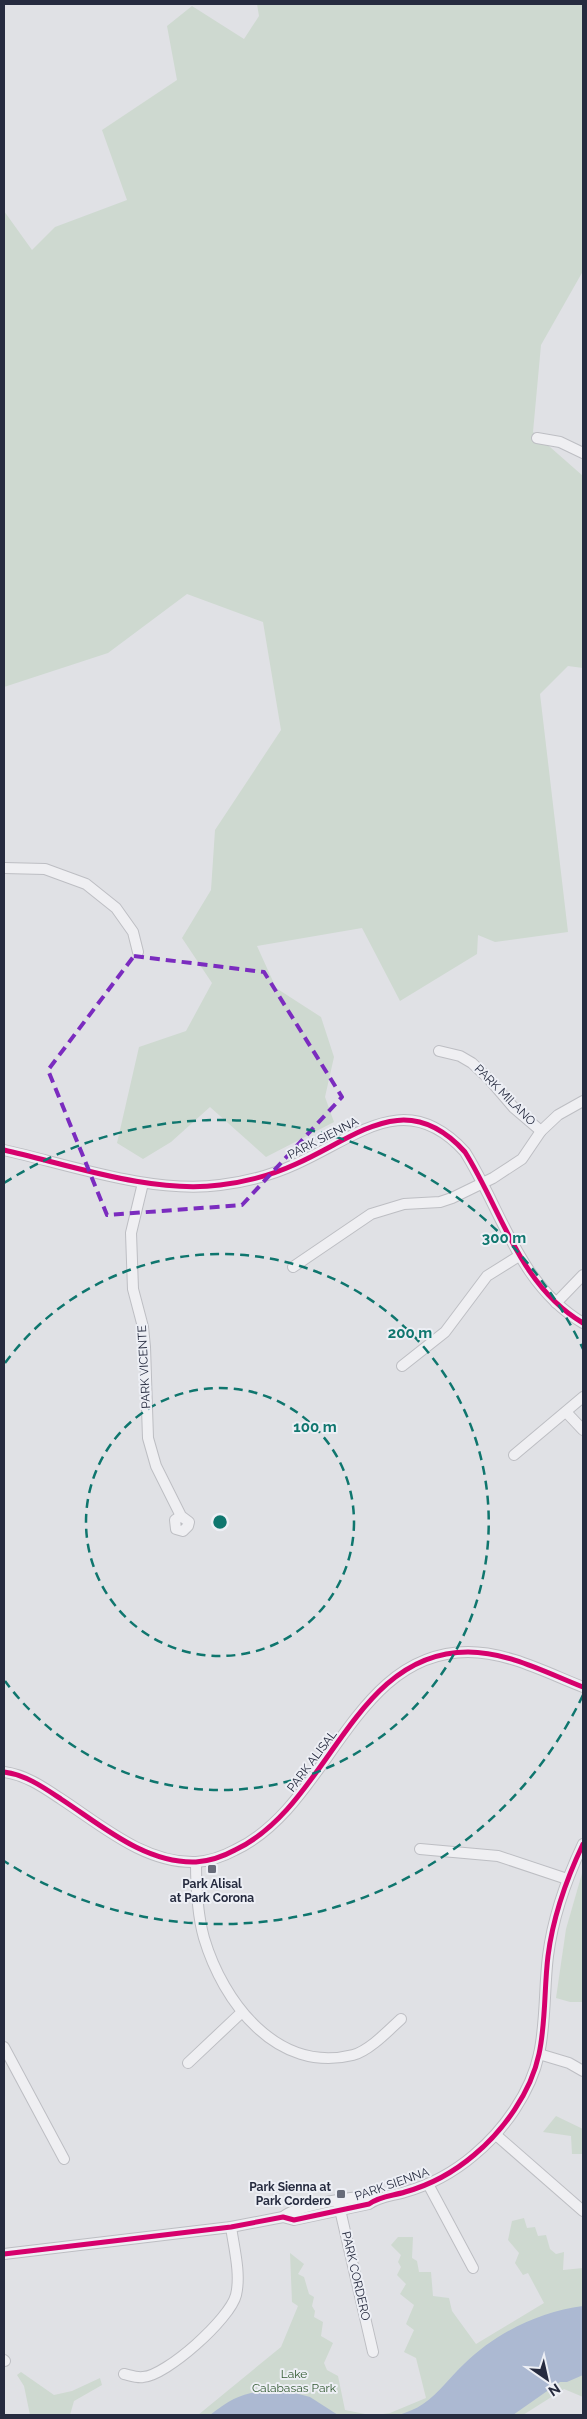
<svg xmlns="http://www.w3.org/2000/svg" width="587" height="2419" font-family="Raleway,sans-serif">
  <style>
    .green { fill: #ced9d0 }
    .water { fill: #acb9d2 }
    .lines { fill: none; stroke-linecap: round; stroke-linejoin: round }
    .minor-casing { stroke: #bdbec3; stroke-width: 12 }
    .minor { stroke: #efeff2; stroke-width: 10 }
    .cycleway-casing { stroke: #edeff5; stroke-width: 8 }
    .cycleway { stroke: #d6006c; stroke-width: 5 }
    .marked { fill: none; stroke: #7b2cbf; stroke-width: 4; stroke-dasharray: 10 6; stroke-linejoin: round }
    .ring { fill: none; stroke: #0f766e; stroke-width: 2.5; stroke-dasharray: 9 6 }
    .poi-dot { fill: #676b79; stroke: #edeff5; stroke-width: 2 }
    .labels { text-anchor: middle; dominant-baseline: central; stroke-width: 4; stroke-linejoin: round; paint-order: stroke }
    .street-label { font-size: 12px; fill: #262b3f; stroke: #edeff5 }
    .poi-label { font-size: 12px; font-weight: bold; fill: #262b3f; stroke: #edeff5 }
    .park-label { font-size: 12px; fill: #345b33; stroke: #edeff5 }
    .centre { fill: #0f766e; stroke: #edeff5; stroke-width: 2.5 }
    .ring-label { font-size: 15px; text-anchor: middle; font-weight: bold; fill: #0f766e; stroke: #edeff5; stroke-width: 4; stroke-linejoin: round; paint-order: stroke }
  </style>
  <rect width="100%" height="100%" fill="#e0e1e5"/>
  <g class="green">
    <path d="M257,4H583V271L541,345L533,432L583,476V668L568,666L540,694L568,932L495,942L478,935L477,954L400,1001L362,928L257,946L276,988L321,1017L334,1057L325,1097L334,1122L266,1157L210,1107L171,1142L143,1159L117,1143L139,1047L186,1031L212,983L182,938L211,890L215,830L281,730L263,622L187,594L108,653L4,687V211L32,250L55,227L127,200L102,130L177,80L167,26L192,6L244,39L259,16Z"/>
    <path d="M583,1870V2002H570L556,1998L566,1929Z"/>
    <path d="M556,2116L583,2129V2154H572L571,2136L543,2132Z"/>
    <path d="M524,2218L527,2228L535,2227L538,2236L546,2235L550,2249L556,2254L564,2252L563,2270L583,2268V2397L564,2389L523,2415H376L390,2413L426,2398L416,2358L404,2352L414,2330L406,2324L414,2305L400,2294L406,2284L397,2275L401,2267L398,2262L401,2255L391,2245L398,2237H413L412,2258L417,2261L419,2272H431L433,2296L449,2298L452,2311L476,2344L544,2303L528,2273L523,2275L515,2263L519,2253L508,2240L512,2221Z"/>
    <path d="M290,2253L304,2264L298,2274L304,2277L309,2294L314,2297L312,2306L315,2311L314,2317L323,2322L321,2336L333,2343L324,2363L327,2370L338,2376L345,2410L370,2415H198L281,2347L298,2306L292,2302Z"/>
    <path d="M21,2372L54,2395L72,2391L100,2378L102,2385L74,2401L70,2415H30L24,2386L17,2375Z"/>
  </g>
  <g class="water">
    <path d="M583,2306V2375L567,2382H560L513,2415H399C407,2412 416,2409 423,2404C439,2393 450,2377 464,2364C497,2332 539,2312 583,2306Z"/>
    <path d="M280,2389L310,2397L338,2415H210C236,2394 248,2392 280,2389Z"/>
  </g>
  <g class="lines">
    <g class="minor-casing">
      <g id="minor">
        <path d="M537,438L560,442L583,453"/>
        <path d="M4,868L45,869L86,884L116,908L133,932L138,952"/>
        <path d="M439,1051L460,1056L472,1063L490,1080L514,1108L541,1131"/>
        <path d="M4,1150C70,1165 152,1194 220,1185C246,1182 272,1175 296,1164C357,1137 406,1087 465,1152C502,1211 519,1285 583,1323"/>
        <path d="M143,1183L131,1233L133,1289L143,1327L145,1347L148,1438L156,1466L181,1516L189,1522L188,1526L183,1531L176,1529L175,1520L181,1516"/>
        <path d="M293,1267L371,1214L404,1204L440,1202L452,1198L493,1178L522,1159L541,1131L558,1115L583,1101"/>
        <path d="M556,1303L583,1275"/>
        <path d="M402,1366L445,1332L487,1276L519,1256"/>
        <path d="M566,1412L583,1430"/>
        <path d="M514,1455L583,1397"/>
        <path d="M4,1772C26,1775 43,1787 61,1799C101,1825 145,1864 196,1862C209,1861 224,1856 235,1850C329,1806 352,1652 468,1652C508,1652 547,1673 583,1687"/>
        <path d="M420,1849L498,1856L567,1879"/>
        <path d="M196,1862C196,1888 197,1913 204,1938C223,2002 277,2074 353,2055C369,2051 389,2030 401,2019"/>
        <path d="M4,2047L64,2159"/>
        <path d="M539,2054L569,2063L583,2071"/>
        <path d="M188,2063L241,2013"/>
        <path d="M496,2135L583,2211"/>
        <path d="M428,2184L473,2268"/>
        <path d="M338,2201L373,2352"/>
        <path d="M283,2217C296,2206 362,2193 378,2198"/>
        <path d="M4,2254L231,2227L283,2217L294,2220L369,2204C380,2196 392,2196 405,2192C430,2185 454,2172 474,2155C504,2130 531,2092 539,2054C546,2022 544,1988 548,1956C553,1916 566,1880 583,1844"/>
        <path d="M4,2360L5,2361"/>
        <path d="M124,2374C129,2375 137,2378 143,2377C166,2376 230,2319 236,2295C241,2274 234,2248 231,2227"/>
      </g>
    </g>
    <use href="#minor" class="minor"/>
    <g class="cycleway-casing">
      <g id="cycleway">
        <path d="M4,1150C70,1165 152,1194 220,1185C246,1182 272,1175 296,1164C357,1137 406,1087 465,1152C502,1211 519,1285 583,1323"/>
        <path d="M4,1772C26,1775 43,1787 61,1799C101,1825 145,1864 196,1862C209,1861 224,1856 235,1850C329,1806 352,1652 468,1652C508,1652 547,1673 583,1687"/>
        <path d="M4,2254L231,2227L283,2217L294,2220L369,2204C380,2196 392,2196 405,2192C430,2185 454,2172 474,2155C504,2130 531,2092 539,2054C546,2022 544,1988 548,1956C553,1916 566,1880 583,1844"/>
      </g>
    </g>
    <use href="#cycleway" class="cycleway"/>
  </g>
  <path class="marked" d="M134,956L264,972L342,1097L242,1205L107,1215L48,1070Z"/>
  <g class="ring">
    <circle cx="220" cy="1522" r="134"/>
    <path d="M5 1363A268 268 0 1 1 5 1681"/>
    <path d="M583 1695A402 402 0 0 1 4 1861M4 1183A402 402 0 0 1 583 1349"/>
  </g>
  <g class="poi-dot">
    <rect x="207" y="1864" width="10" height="10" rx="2.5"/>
    <rect x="336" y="2189" width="10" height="10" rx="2.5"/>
  </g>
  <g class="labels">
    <g class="street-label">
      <text transform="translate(505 1095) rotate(45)">PARK MILANO</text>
      <text transform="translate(323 1138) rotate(-27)">PARK SIENNA</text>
      <text transform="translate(144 1367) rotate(-93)">PARK VICENTE</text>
      <text transform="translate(312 1761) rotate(-53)">PARK ALISAL</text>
      <text transform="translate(392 2184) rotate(-19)">PARK SIENNA</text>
      <text transform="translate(356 2276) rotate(77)">PARK CORDERO</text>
    </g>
    <g class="poi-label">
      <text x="212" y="1884">Park Alisal<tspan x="212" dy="14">at Park Corona</tspan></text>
      <text x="331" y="2187" text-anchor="end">Park Sienna at<tspan x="331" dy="14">Park Cordero</tspan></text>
    </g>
    <g class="park-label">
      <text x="294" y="2374">Lake<tspan x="294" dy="14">Calabasas Park</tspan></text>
    </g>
  </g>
  <circle cx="220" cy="1522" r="8" class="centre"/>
  <g class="ring-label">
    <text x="504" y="1243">300 m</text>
    <text x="410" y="1338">200 m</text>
    <text x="315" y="1432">100 m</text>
  </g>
  <rect width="587" height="2419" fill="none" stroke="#262b3f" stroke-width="10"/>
  <g transform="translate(547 2379) rotate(146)" stroke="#edeff5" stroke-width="4" paint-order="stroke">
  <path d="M0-4L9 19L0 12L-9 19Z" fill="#262b3f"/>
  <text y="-8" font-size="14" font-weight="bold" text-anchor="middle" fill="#262b3f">N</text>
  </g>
</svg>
